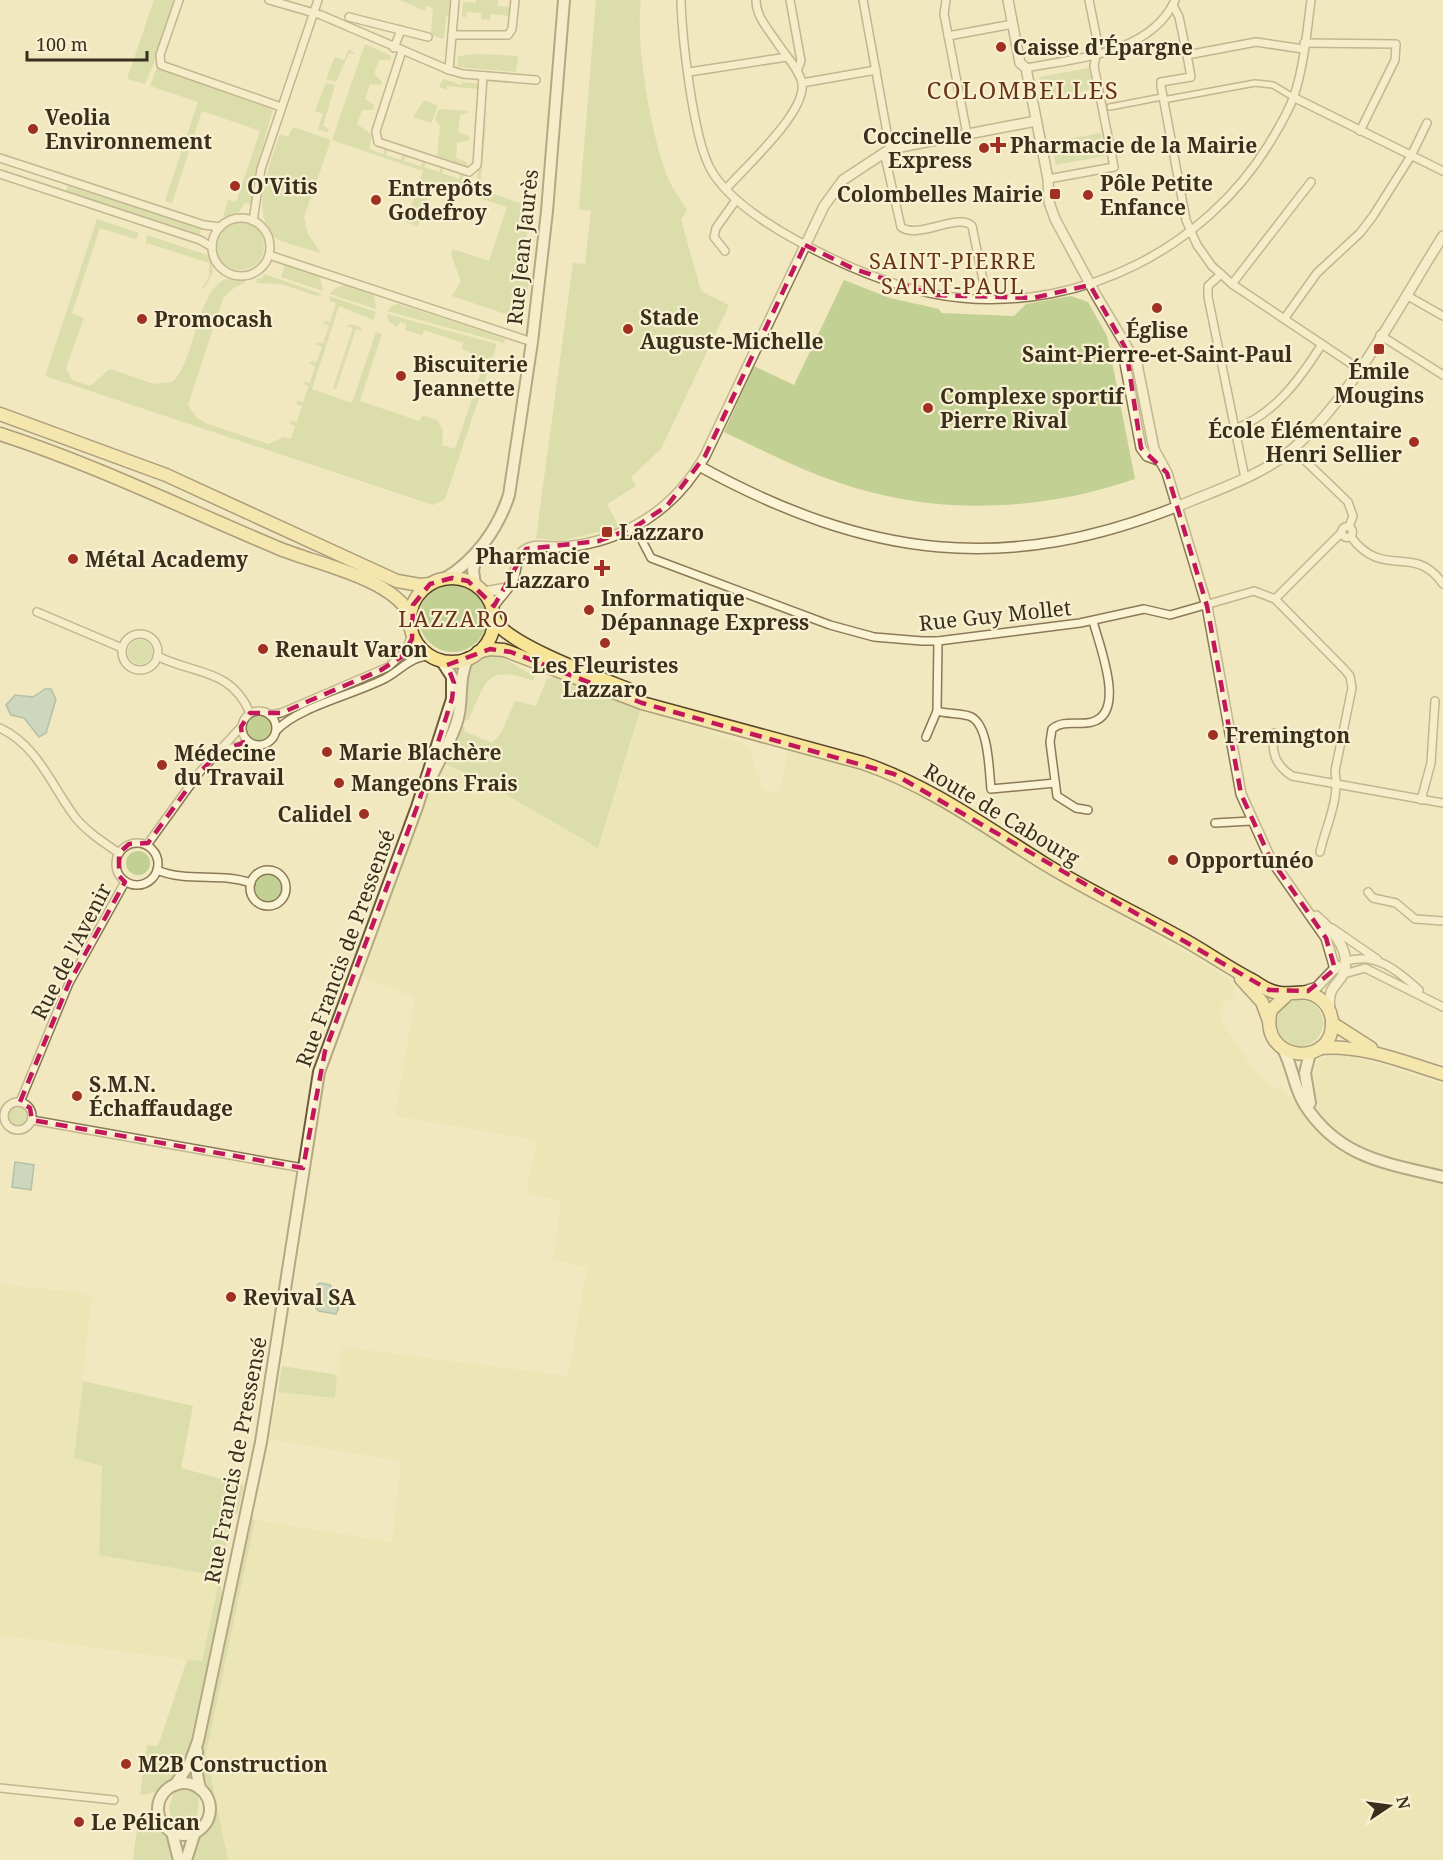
<svg xmlns="http://www.w3.org/2000/svg" width="1443" height="1860" font-family="'Noto Serif',serif">
  <style>
    .farmland { fill: #e7e5ad }
    .green { fill: #c2d093 }
    .water { fill: #a4c3bd; stroke: #6a928d; stroke-width: 1.5 }
    .lines { fill: none; stroke-linecap: round; stroke-linejoin: round }
    .pedestrian-casing { stroke: #8c7957; stroke-width: 8 }
    .minor-casing { stroke: #8c7957; stroke-width: 10 }
    .tertiary-casing { stroke: #8c7957; stroke-width: 12 }
    .secondary-casing { stroke: #6e5a3a; stroke-width: 14 }
    .primary-casing { stroke: #59462b; stroke-width: 15 }
    .pedestrian { stroke: #fbf4d4; stroke-width: 5 }
    .minor { stroke: #fbf4d4; stroke-width: 7 }
    .tertiary { stroke: #fbf4d4; stroke-width: 9 }
    .secondary { stroke: #fbf4d4; stroke-width: 10 }
    .primary { stroke: #f8e495; stroke-width: 12 }
    .marked { fill: none; stroke: #c2185b; stroke-width: 4.5; stroke-dasharray: 12 8; stroke-linejoin: round }
    .poi-dot { fill: #a03022; stroke: #f8f1d1; stroke-width: 2 }
    .labels { text-anchor: middle; dominant-baseline: central; stroke-width: 4.5; stroke-linejoin: round; paint-order: stroke }
    .poi-label { font-size: 21px; font-weight: bold; fill: #3a2e1c; stroke: #f8f1d1; text-anchor: start }
    .street-label { font-size: 21px; fill: #3a2e1c; stroke: #f8f1d1 }
    .neighbourhood-label { font-size: 22px; letter-spacing: 1.5px; fill: #6a3318; stroke: #f8f1d1 }
    .quarter-label { font-size: 24px; letter-spacing: 1.5px; fill: #6a3318; stroke: #f8f1d1 }
  </style>
  <rect width="100%" height="100%" fill="#f1e8c0"/>
  <g class="farmland">
    <path d="M641,707L749,746L762,789L775,793L780,791L788,749L887,778L914,790L970,822L1035,866L1225,976L1235,988L1233,997L1222,1005L1220,1015L1226,1029L1253,1068L1266,1081L1298,1101L1315,1128L1334,1148L1360,1162L1443,1184V1860H228L206,1754L255,1520L392,1542L401,1461L269,1439L278,1392L334,1398L342,1347L568,1376L587,1268L553,1259L561,1200L526,1194L537,1140L395,1116L415,998L356,973L401,852L441,762L478,778L598,847Z"/>
    <path d="M1334,1051L1443,1084V1171L1364,1151L1342,1137L1325,1120L1316,1105L1313,1074L1318,1060Z"/>
    <path d="M0,1284L92,1294L74,1457L102,1466L99,1555L220,1576L202,1662L0,1635Z"/>
  </g>
  <g class="green">
    <path d="M154,0H174L159,45L161,47L145,84L127,79Z"/>
    <path d="M400,0H451L450,16L446,15L444,39L431,35L433,8L426,6L425,11Z"/>
    <path d="M476,0H498V6L511,7L510,16L490,14V20L481,19V13L467,12L466,17H462L463,2L476,3Z"/>
    <path d="M596,0H641C635,44 651,136 668,178C672,189 681,199 687,210L681,220L701,291L729,305L661,449L631,477L636,486L607,504L619,527L561,541L536,538L573,263L585,264L591,211L579,209Z"/>
    <path d="M365,44L391,56L390,60H379L374,74L382,82L381,85L370,84L365,99L374,105L373,110H362L357,124L372,135L369,149L383,154L385,148L388,149L386,155L401,160L403,154L406,155L404,161L421,166L423,161L426,162L424,167L439,172L441,167L444,168L442,173L459,179L461,173L464,174L462,180L476,185L487,112L480,189L531,207L522,267L530,277L523,320L452,296L461,282L451,254L453,249L489,261L507,207L433,183L418,226L406,222L423,171L332,140Z"/>
    <path d="M349,49L355,54L349,53L336,82L326,79L335,57L344,60Z"/>
    <path d="M478,54L518,56L516,72L457,67L458,56Z"/>
    <path d="M160,68L273,110L256,169L252,200L251,204L245,203L239,212L223,217L228,200L236,202L260,131L202,111L172,203L165,201L198,102L150,86L156,70Z"/>
    <path d="M1089,68L1093,89L1043,98L1039,77Z"/>
    <path d="M443,79L462,85L463,82L480,84L479,93L477,89L447,86V90L439,87Z"/>
    <path d="M326,83L335,85L323,126L329,129L327,133L318,129L323,114L315,111Z"/>
    <path d="M424,100L438,106L431,123L413,117Z"/>
    <path d="M439,109L470,111L460,116L458,132L469,136V140L457,143L456,158L467,162V166L437,156L440,126L435,119Z"/>
    <path d="M293,127L331,140L304,217L308,234L321,253C312,250 278,242 273,236C250,207 270,165 280,134L288,137Z"/>
    <path d="M1101,133L1105,156L1056,165L1051,142Z"/>
    <path d="M68,184L202,229L199,236L66,192Z"/>
    <path d="M97,219L139,233L133,245L135,239L100,228L72,313L84,318L66,368L72,380L90,386L110,369L154,384L172,382C195,365 196,290 226,279C232,277 239,279 245,278V283L234,288L223,298L188,405L197,418L205,423L268,444L284,437L291,439L295,426L290,424L291,421L297,422L302,406L296,404L297,401L303,402L309,386L303,384L304,381L310,383L315,366L310,364L311,361L316,363L322,347L316,344L317,342L323,343L329,326L323,323L324,321L330,322L336,303L330,301L329,296L376,312L373,320L339,306L312,389L352,403L376,332L382,334L360,401L419,421L423,415L437,420L443,430L442,445L455,449L474,393L469,391L470,387L475,389L482,369L476,367C478,356 471,352 462,349L463,343L424,330L422,335L405,330L407,324L400,322L397,327L389,322L387,314L497,344L445,499L433,505L45,376Z"/>
    <circle cx="240" cy="246" r="24"/>
    <path d="M147,235L210,256L213,272L204,289L202,288L209,277V263L147,243L145,248Z"/>
    <path d="M285,265L320,277L323,291L281,277Z"/>
    <path d="M264,274L322,294L317,296L281,284L257,283L256,279L262,278Z"/>
    <path d="M844,280L890,298L939,309L941,313L1014,316L1026,304L1071,296L1088,302L1107,336L1135,479C1039,512 936,516 840,483C800,470 762,450 724,432L754,366L794,385Z"/>
    <path d="M345,285L374,295L376,309L330,294L334,289Z"/>
    <path d="M399,304L505,339L504,343L387,311L393,305Z"/>
    <path d="M350,324L360,327L362,331L356,329L336,389L333,388L353,328L347,326Z"/>
    <circle cx="453" cy="618" r="34"/>
    <circle cx="140" cy="652" r="12"/>
    <path d="M487,654C505,655 519,669 535,676L533,681C485,663 486,682 468,721L465,719L468,684L465,680L469,665Z"/>
    <path d="M555,677L641,707L598,848L478,778L445,764L462,727H465L464,731L492,743L501,733L515,701L536,706L547,678Z"/>
    <circle cx="259" cy="728" r="14"/>
    <circle cx="138" cy="863" r="12"/>
    <circle cx="268" cy="888" r="14"/>
    <circle cx="1300" cy="1023" r="23"/>
    <circle cx="18" cy="1116" r="12"/>
    <path d="M282,1366L337,1375L335,1398L278,1392Z"/>
    <path d="M83,1381L193,1406L181,1468L244,1485L238,1512L232,1518L220,1576L222,1596L187,1756C181,1775 162,1795 140,1795L147,1745L158,1746L187,1660L202,1661L220,1576L99,1555L102,1466L74,1458Z"/>
    <path d="M252,1519L255,1520L206,1754L228,1860H189L197,1836L210,1823L214,1811L213,1800L199,1769L203,1734Z"/>
    <path d="M183,1788L197,1793L199,1803L195,1826L182,1830L173,1826L169,1807L175,1790Z"/>
    <path d="M147,1814L168,1836L174,1860H133L139,1816Z"/>
  </g>
  <g class="water">
    <path d="M45,689H51L56,699L46,733L39,737L24,718L11,715L6,705L15,695L33,697Z"/>
    <path d="M15,1162L34,1165L31,1190L12,1187Z"/>
    <path d="M320,1283L330,1285L340,1305L336,1314L319,1311L316,1308L317,1285Z"/>
  </g>
  <g class="lines">
    <g class="pedestrian-casing">
      <g id="pedestrian">
        <path d="M1163,100L1255,83L1273,85L1293,97"/>
        <path d="M1110,107L1162,97"/>
      </g>
    </g>
    <g class="minor-casing">
      <g id="minor">
        <path d="M179,0L160,55L161,65L281,107"/>
        <path d="M269,0L321,15L449,70L463,74L536,80"/>
        <path d="M681,0C682,38 693,136 710,168C730,206 793,240 831,258C871,277 916,294 961,298C1083,310 1205,248 1269,144C1278,129 1288,113 1294,96C1304,66 1307,31 1311,0"/>
        <path d="M790,0L801,61L797,71"/>
        <path d="M863,0L890,149"/>
        <path d="M946,0L944,14L967,134"/>
        <path d="M1173,5L1179,17L1187,55L1256,42L1303,49"/>
        <path d="M349,17L428,37"/>
        <path d="M452,35H508L512,29L515,0"/>
        <path d="M948,36L1013,24"/>
        <path d="M1304,43L1396,44L1395,60L1360,131"/>
        <path d="M394,48L401,30"/>
        <path d="M402,51L376,131L378,142L469,172L477,165L483,76"/>
        <path d="M1187,55L1191,77L1161,82V86L1186,220L1197,245L1212,266L1232,284L1359,369"/>
        <path d="M1026,68C1077,58 1151,54 1175,0"/>
        <path d="M449,70L455,0"/>
        <path d="M689,72L787,57"/>
        <path d="M802,83L876,70"/>
        <path d="M1293,97L1443,171"/>
        <path d="M884,152L901,227C918,240 959,212 972,226L987,299"/>
        <path d="M0,158L204,225L220,227"/>
        <path d="M0,174L200,240L212,247"/>
        <path d="M1048,179L1114,167L1094,66L1098,45L1089,0"/>
        <path d="M726,189C744,168 807,112 802,83C799,69 786,56 778,44C769,30 756,17 756,0"/>
        <circle cx="241" cy="247" r="29"/>
        <path d="M253,221L261,169L318,0"/>
        <path d="M725,251L714,237L716,228L736,200"/>
        <path d="M269,255L532,342"/>
        <path d="M1221,274L1208,286V297L1245,478"/>
        <path d="M1232,284L1311,182"/>
        <path d="M1406,295L1443,316"/>
        <path d="M1284,319L1317,273L1360,233L1373,216L1411,156L1427,123"/>
        <path d="M1380,335L1443,375"/>
        <path d="M1234,429C1274,415 1300,379 1322,344"/>
        <path d="M1293,449L1348,502L1353,516L1349,527"/>
        <circle cx="1347" cy="532" r="5.5"/>
        <path d="M635,527L651,558L830,625L874,637L922,641H938L1080,623L1144,609L1170,615L1254,591L1275,599L1342,532"/>
        <path d="M1351,537C1384,581 1414,542 1443,584"/>
        <path d="M1275,599L1344,669L1350,676L1352,688L1335,771C1340,800 1326,825 1320,852"/>
        <path d="M37,612L122,648"/>
        <circle cx="140" cy="652" r="18"/>
        <path d="M938,641L937,711C947,714 959,713 969,716C989,722 989,771 991,789L1055,783"/>
        <path d="M157,656C195,675 231,668 250,713"/>
        <circle cx="259" cy="728" r="17"/>
        <path d="M270,715L281,713L388,667L406,651L412,633"/>
        <path d="M0,728C38,746 51,785 75,817C87,832 103,842 119,853"/>
        <path d="M276,731C297,707 356,694 386,678C402,669 411,656 431,656"/>
        <path d="M1274,733C1271,752 1275,765 1292,776L1443,803"/>
        <path d="M926,737L937,711"/>
        <path d="M223,750L250,744"/>
        <path d="M1421,800L1431,763L1435,701"/>
        <path d="M1088,810L1076,808L1057,796L1050,742L1052,729C1064,719 1078,726 1092,722C1127,713 1099,645 1093,621"/>
        <path d="M1215,823L1251,821"/>
        <circle cx="137" cy="864" r="21"/>
        <path d="M147,845L199,773L241,727"/>
        <circle cx="268" cy="888" r="18"/>
        <path d="M157,870C188,883 220,872 251,883"/>
        <path d="M1368,892L1373,898L1396,903L1415,919L1443,921"/>
        <path d="M1332,928L1377,959"/>
        <path d="M1344,962C1375,951 1397,970 1419,990"/>
        <path d="M1344,974L1365,968L1443,1007"/>
        <circle cx="18" cy="1116" r="14"/>
        <path d="M20,1102L69,983L125,882"/>
        <path d="M32,1120L303,1168"/>
        <path d="M0,1788L114,1800"/>
      </g>
    </g>
    <g class="tertiary-casing">
      <g id="tertiary">
        <path d="M1008,0L1020,63L1026,68L1048,179L1049,202L1055,219L1096,295L1137,364L1154,449L1167,473L1207,606L1241,794L1270,858L1326,938L1335,969"/>
        <path d="M1126,349L1124,358L1141,448L1147,456L1158,460"/>
        <path d="M699,466C867,558 1006,577 1186,503C1222,488 1265,474 1295,447C1355,393 1399,305 1443,236"/>
        <path d="M484,592L507,588"/>
        <path d="M492,609C497,598 509,590 513,579C517,569 515,557 525,550C536,543 552,548 565,547C626,541 675,509 705,456L824,206L843,180L890,149L1036,121"/>
        <path d="M1316,916C1330,928 1352,950 1344,972C1338,988 1327,984 1330,1010"/>
        <path d="M1304,991L1317,987L1337,966"/>
      </g>
    </g>
    <g class="secondary-casing">
      <g id="secondary">
        <path d="M444,579C475,561 498,529 509,495L532,342L547,211L564,0"/>
        <path d="M475,585L473,570L478,551"/>
        <path d="M433,774C441,756 453,738 458,718C463,698 458,678 468,658"/>
        <path d="M1283,1049C1293,1067 1294,1089 1305,1105C1339,1158 1386,1163 1443,1177"/>
        <path d="M1310,1103L1305,1073L1310,1053"/>
        <path d="M197,1751V1774L200,1789"/>
        <circle cx="184" cy="1809" r="26"/>
        <path d="M175,1785L190,1763L198,1741L261,1442L319,1072L417,807L452,699V677L441,660"/>
        <path d="M172,1832L179,1860"/>
        <path d="M186,1860L195,1832"/>
      </g>
    </g>
    <g class="primary-casing">
      <g id="primary">
        <path d="M0,414L166,475L397,581L420,585L430,584"/>
        <path d="M0,434C96,465 185,509 278,548C316,564 389,577 410,614"/>
        <circle cx="452" cy="620" r="42"/>
        <path d="M494,619C508,646 606,680 638,693"/>
        <path d="M478,652L490,649L504,650L642,703L863,763C932,787 984,826 1045,864C1089,891 1136,913 1181,938C1205,951 1227,967 1252,980C1261,985 1268,992 1280,993C1294,995 1306,988 1319,998C1326,1003 1331,1011 1332,1021C1335,1069 1257,1063 1271,1010L1288,994"/>
        <path d="M1241,979L1262,1002L1269,1021"/>
        <path d="M1332,1023L1371,1048"/>
        <path d="M1320,1048C1361,1044 1404,1062 1443,1074"/>
      </g>
    </g>
    <use href="#pedestrian" class="pedestrian"/>
    <use href="#minor" class="minor"/>
    <use href="#tertiary" class="tertiary"/>
    <use href="#secondary" class="secondary"/>
    <use href="#primary" class="primary"/>
  </g>
  <path d="M0 0H1443V1860H0ZM805,245L854,269L934,295L1033,298L1090,285L1126,349L1141,448L1167,473L1207,606L1241,794L1270,858L1326,938L1335,969L1308,991L1269,990L894,774L642,703L511,652L490,649L447,665L454,683L452,699L417,807L325,1051L303,1168L32,1120L30,1108L20,1102L69,983L125,882L119,876V853L129,844L148,843L199,773L221,751L243,743L241,727L250,713H281L381,670L401,657L412,639L413,605L430,584L452,578L468,581L494,606L526,549L599,541L635,527L667,506L705,456Z" fill="#f1e8c0" fill-opacity=".55" fill-rule="evenodd"/>
  <path class="marked" d="M805,245L854,269L934,295L1033,298L1090,285L1126,349L1141,448L1167,473L1207,606L1241,794L1270,858L1326,938L1335,969L1308,991L1269,990L894,774L642,703L511,652L490,649L447,665L454,683L452,699L417,807L325,1051L303,1168L32,1120L30,1108L20,1102L69,983L125,882L119,876V853L129,844L148,843L199,773L221,751L243,743L241,727L250,713H281L381,670L401,657L412,639L413,605L430,584L452,578L468,581L494,606L526,549L599,541L635,527L667,506L705,456Z"/>
  <g class="poi-dot">
    <circle cx="1001" cy="47" r="6"/>
    <circle cx="33" cy="129" r="6"/>
    <path d="M995 136h6v6h6v6h-6v6h-6v-6h-6v-6h6z"/>
    <circle cx="984" cy="148" r="6"/>
    <circle cx="235" cy="186" r="6"/>
    <rect x="1049" y="188" width="12" height="12" rx="3"/>
    <circle cx="1088" cy="195" r="6"/>
    <circle cx="376" cy="200" r="6"/>
    <circle cx="1157" cy="308" r="6"/>
    <circle cx="142" cy="319" r="6"/>
    <circle cx="628" cy="329" r="6"/>
    <rect x="1373" y="343" width="12" height="12" rx="3"/>
    <circle cx="401" cy="376" r="6"/>
    <circle cx="928" cy="408" r="6"/>
    <circle cx="1414" cy="442" r="6"/>
    <rect x="601" y="526" width="12" height="12" rx="3"/>
    <circle cx="73" cy="559" r="6"/>
    <path d="M599 559h6v6h6v6h-6v6h-6v-6h-6v-6h6z"/>
    <circle cx="589" cy="610" r="6"/>
    <circle cx="605" cy="643" r="6"/>
    <circle cx="263" cy="649" r="6"/>
    <circle cx="1213" cy="735" r="6"/>
    <circle cx="327" cy="752" r="6"/>
    <circle cx="162" cy="765" r="6"/>
    <circle cx="339" cy="783" r="6"/>
    <circle cx="364" cy="814" r="6"/>
    <circle cx="1173" cy="860" r="6"/>
    <circle cx="77" cy="1096" r="6"/>
    <circle cx="231" cy="1297" r="6"/>
    <circle cx="126" cy="1764" r="6"/>
    <circle cx="79" cy="1822" r="6"/>
  </g>
  <g class="labels">
    <g class="poi-label">
      <text x="1013" y="47">Caisse d'Épargne</text>
      <text x="45" y="117">Veolia<tspan x="45" dy="24">Environnement</tspan></text>
      <text x="972" y="136" text-anchor="end">Coccinelle<tspan x="972" dy="24">Express</tspan></text>
      <text x="1010" y="145">Pharmacie de la Mairie</text>
      <text x="1100" y="183">Pôle Petite<tspan x="1100" dy="24">Enfance</tspan></text>
      <text x="247" y="186">O'Vitis</text>
      <text x="388" y="188">Entrepôts<tspan x="388" dy="24">Godefroy</tspan></text>
      <text x="1043" y="194" text-anchor="end">Colombelles Mairie</text>
      <text x="640" y="317">Stade<tspan x="640" dy="24">Auguste-Michelle</tspan></text>
      <text x="154" y="319">Promocash</text>
      <text x="1157" y="330" text-anchor="middle">Église<tspan x="1157" dy="24">Saint-Pierre-et-Saint-Paul</tspan></text>
      <text x="413" y="364">Biscuiterie<tspan x="413" dy="24">Jeannette</tspan></text>
      <text x="1379" y="371" text-anchor="middle">Émile<tspan x="1379" dy="24">Mougins</tspan></text>
      <text x="940" y="396">Complexe sportif<tspan x="940" dy="24">Pierre Rival</tspan></text>
      <text x="1402" y="430" text-anchor="end">École Élémentaire<tspan x="1402" dy="24">Henri Sellier</tspan></text>
      <text x="619" y="532">Lazzaro</text>
      <text x="590" y="556" text-anchor="end">Pharmacie<tspan x="590" dy="24">Lazzaro</tspan></text>
      <text x="85" y="559">Métal Academy</text>
      <text x="601" y="598">Informatique<tspan x="601" dy="24">Dépannage Express</tspan></text>
      <text x="275" y="649">Renault Varon</text>
      <text x="605" y="665" text-anchor="middle">Les Fleuristes<tspan x="605" dy="24">Lazzaro</tspan></text>
      <text x="1225" y="735">Fremington</text>
      <text x="339" y="752">Marie Blachère</text>
      <text x="174" y="753">Médecine<tspan x="174" dy="24">du Travail</tspan></text>
      <text x="351" y="783">Mangeons Frais</text>
      <text x="352" y="814" text-anchor="end">Calidel</text>
      <text x="1185" y="860">Opportunéo</text>
      <text x="89" y="1084">S.M.N.<tspan x="89" dy="24">Échaffaudage</tspan></text>
      <text x="243" y="1297">Revival SA</text>
      <text x="138" y="1764">M2B Construction</text>
      <text x="91" y="1822">Le Pélican</text>
    </g>
    <g class="street-label">
      <text transform="translate(522 247) rotate(-84)">Rue Jean Jaurès</text>
      <text transform="translate(995 615) rotate(-6)">Rue Guy Mollet</text>
      <text transform="translate(1002 814) rotate(31)">Route de Cabourg</text>
      <text transform="translate(345 948) rotate(-70)">Rue Francis de Pressensé</text>
      <text transform="translate(71 951) rotate(-63)">Rue de l'Avenir</text>
      <text transform="translate(235 1460) rotate(-79)">Rue Francis de Pressensé</text>
    </g>
    <g class="neighbourhood-label">
      <text x="953" y="260">SAINT-PIERRE<tspan x="953" dy="25">SAINT-PAUL</tspan></text>
      <text x="454" y="618">LAZZARO</text>
    </g>
    <g class="quarter-label">
      <text x="1023" y="89">COLOMBELLES</text>
    </g>
  </g>
  <g transform="translate(1389 1806) rotate(77)" stroke="#f8f1d1" stroke-width="4.5" paint-order="stroke">
  <path d="M0-4.5L10 22L0 15L-10 22Z" fill="#3a2e1c"/>
  <text y="-9" font-size="16" font-weight="bold" text-anchor="middle" fill="#3a2e1c">N</text>
  </g>
  <path d="M27 51v9h120v-9" fill="none" stroke="#3a2e1c" stroke-width="3"/>
  <text x="36" y="51" font-size="18" fill="#3a2e1c" stroke="#f8f1d1" stroke-width="4.5" paint-order="stroke">100 m</text>
</svg>
